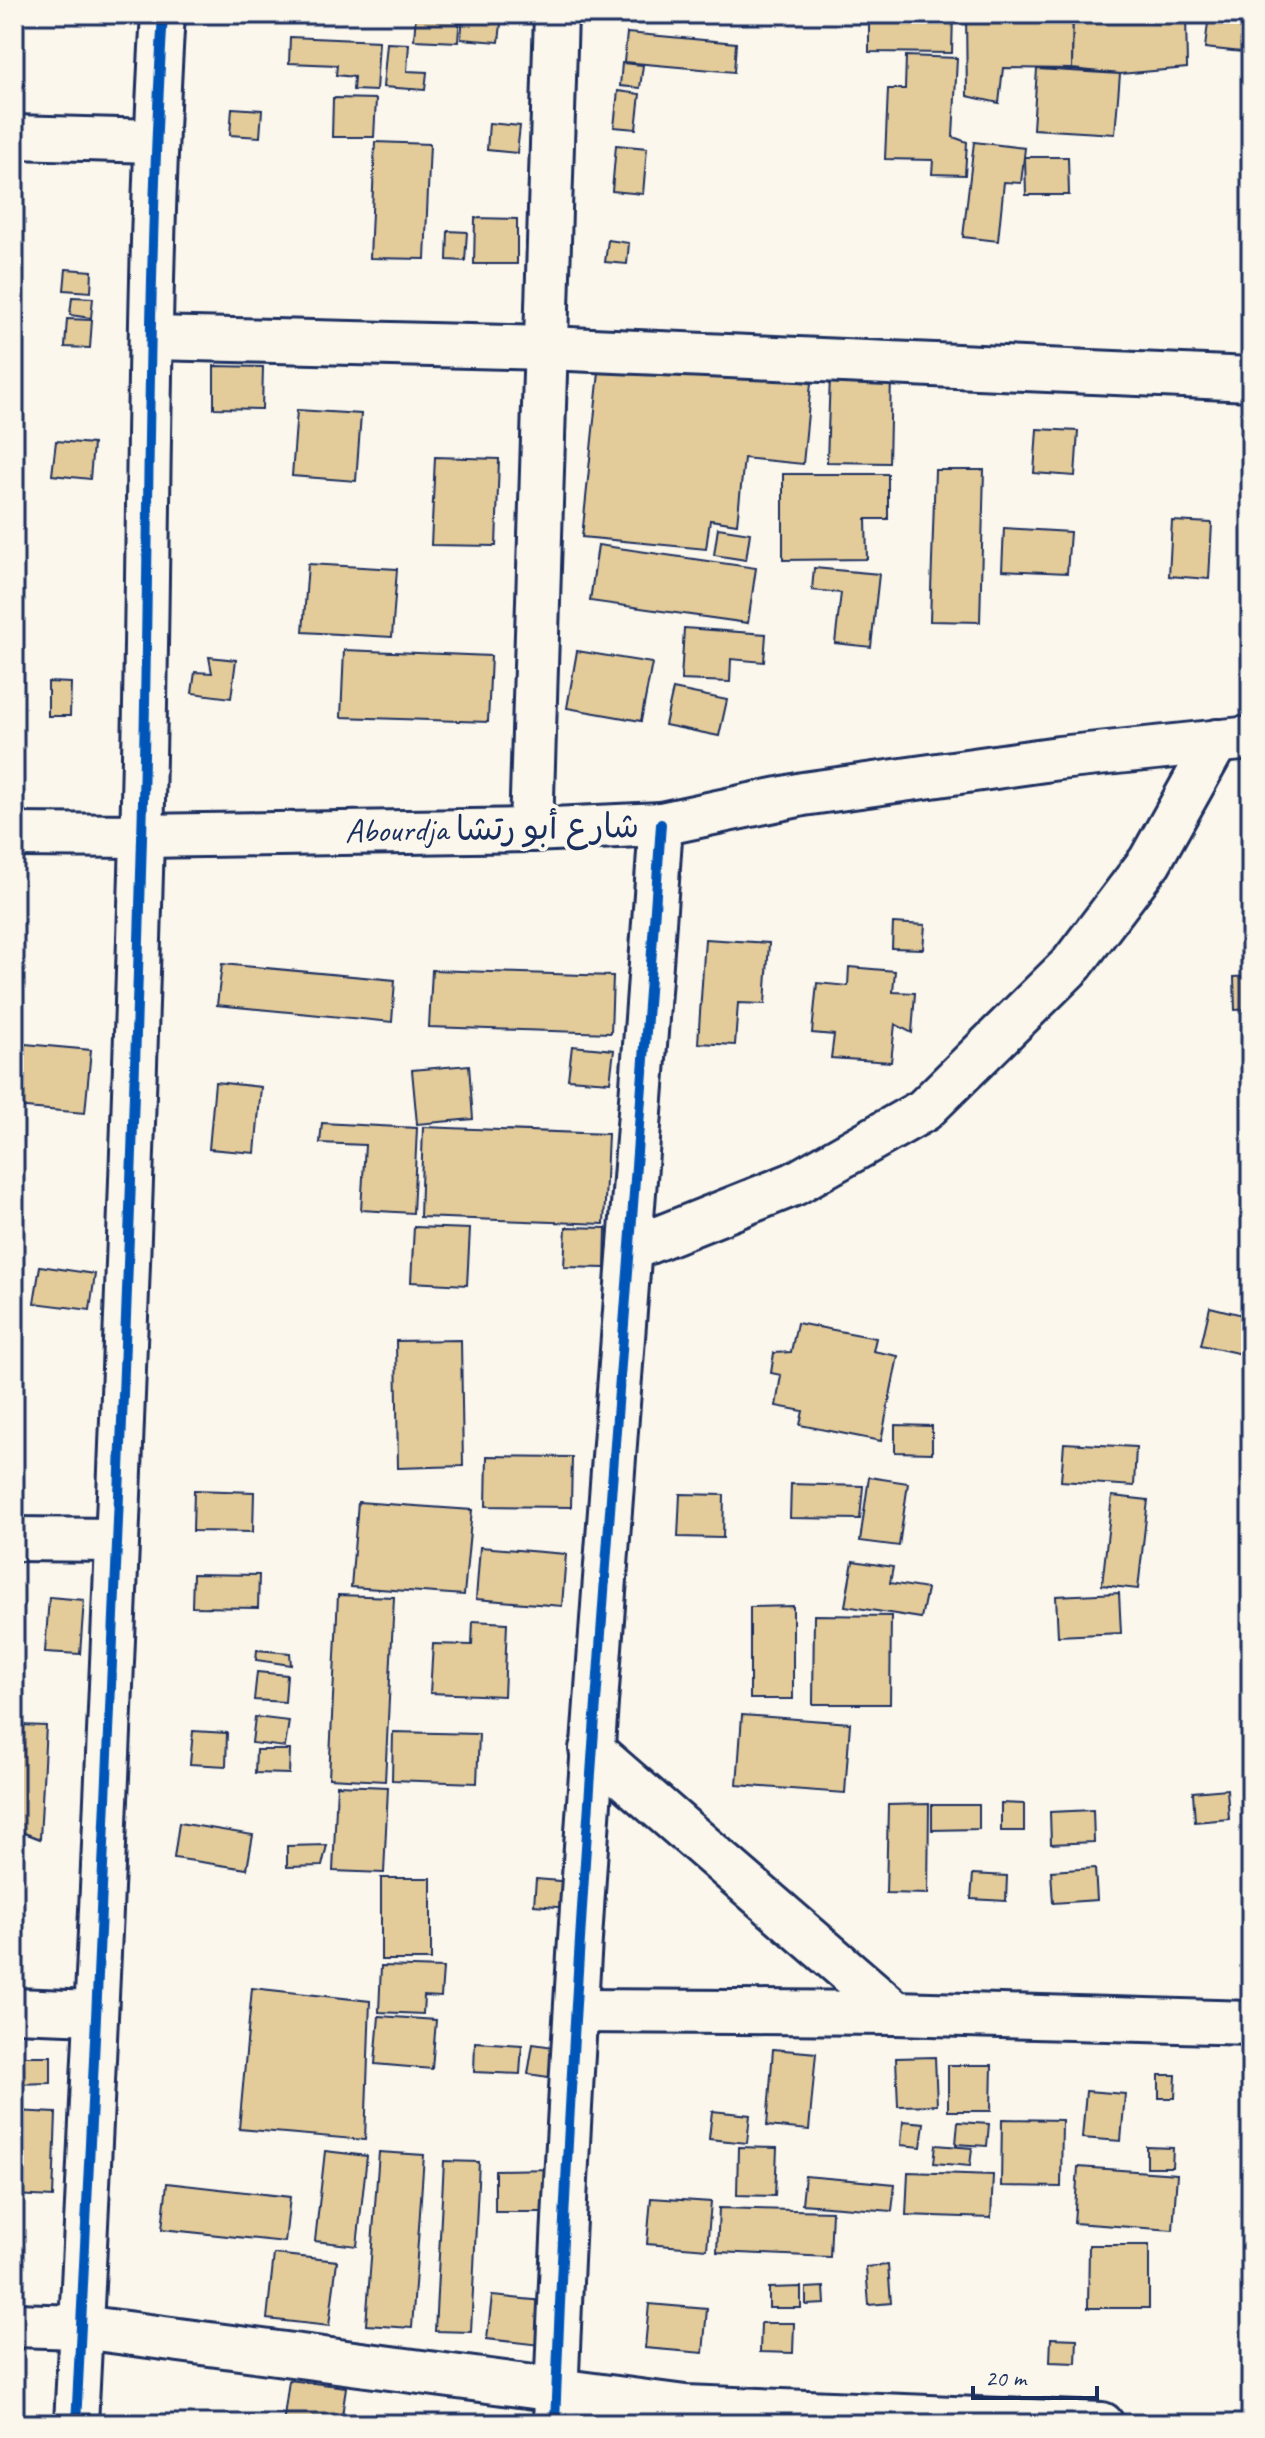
<svg xmlns="http://www.w3.org/2000/svg" width="1265" height="2438" font-family="Caveat,'Playpen Sans Arabic',sans-serif">
  <style>
    .building { fill: #e4cc9a; stroke: #1b2f5e; stroke-width: 2 }
    .lines { fill: none; stroke-linecap: round; stroke-linejoin: round }
    .minor-casing { stroke: #1b2f5e; stroke-width: 48 }
    .minor { stroke: #fbf7ec; stroke-width: 42 }
    .cycleway-casing { stroke: #fbf7ec; stroke-width: 15 }
    .cycleway { stroke: #0057b8; stroke-width: 10 }
    .labels { text-anchor: middle; dominant-baseline: central; stroke-width: 8; stroke-linejoin: round; paint-order: stroke }
    .street-label { font-size: 34px; fill: #1b2f5e; stroke: #fbf7ec }
  </style>
  <rect width="100%" height="100%" fill="#fbf7ec"/>
  <filter id="ink" filterUnits="userSpaceOnUse"><feTurbulence type="fractalNoise" baseFrequency=".0125" numOctaves="2"/><feDisplacementMap in="SourceGraphic" scale="16" xChannelSelector="R" yChannelSelector="G"/><feConvolveMatrix kernelMatrix="1 2 1 2 8 2 1 2 1" color-interpolation-filters="sRGB"/></filter>
  <g filter="url(#ink)">
    <g class="building">
      <path d="M416,14H460L458,42L414,40Z"/>
      <path d="M463,14H502L499,42L461,39Z"/>
      <path d="M869,14H953L952,53L869,52Z"/>
      <path d="M966,14H1073L1072,69L1003,68L999,103L967,96Z"/>
      <path d="M1073,14H1186L1187,68L1120,74L1072,69Z"/>
      <path d="M1209,14H1251V53L1205,48Z"/>
      <path d="M627,33L736,43L734,72L624,62Z"/>
      <path d="M290,37L379,41L376,91L353,90L354,77L336,75L337,65L289,63Z"/>
      <path d="M387,43L409,44L407,71L427,72L425,90L383,87Z"/>
      <path d="M906,56L957,58L953,137L967,142L965,175L932,174L933,160L885,159L888,89H905Z"/>
      <path d="M622,63L643,65L640,88L620,86Z"/>
      <path d="M1037,69L1120,74L1115,134L1033,129Z"/>
      <path d="M618,91L640,94L636,129L614,127Z"/>
      <path d="M333,98L376,99L374,137H332Z"/>
      <path d="M232,108L262,110L260,137L230,135Z"/>
      <path d="M489,123L520,126L517,153L487,150Z"/>
      <path d="M375,142L430,144L425,259L370,258Z"/>
      <path d="M974,142L1025,148L1021,183L1004,182L998,241L963,237Z"/>
      <path d="M616,145L647,148L643,194L612,191Z"/>
      <path d="M1025,157H1068L1069,195H1026Z"/>
      <path d="M475,218L517,219V264H474Z"/>
      <path d="M448,231L467,232L465,261L447,260Z"/>
      <path d="M608,240L629,243L627,264L605,262Z"/>
      <path d="M66,269L92,271L91,292L64,290Z"/>
      <path d="M72,297L93,298L91,318L70,315Z"/>
      <path d="M67,319L92,320L90,348L65,347Z"/>
      <path d="M600,362L811,383L803,464L744,458L737,524L710,520L706,549L582,537Z"/>
      <path d="M214,366L263,367L262,409L214,408Z"/>
      <path d="M830,375L891,376L889,463L827,462Z"/>
      <path d="M297,410L361,414L356,481L292,476Z"/>
      <path d="M1037,429L1078,431L1075,476L1034,473Z"/>
      <path d="M56,441L93,444L90,479L52,475Z"/>
      <path d="M435,457L499,459L496,546L431,545Z"/>
      <path d="M935,470H984L980,622L930,621Z"/>
      <path d="M783,474H888V519H866L867,559L783,560Z"/>
      <path d="M1172,521L1212,523L1209,579L1169,576Z"/>
      <path d="M718,528L750,533L746,560L714,555Z"/>
      <path d="M1004,528L1070,532L1067,573L1002,570Z"/>
      <path d="M598,545L756,568L748,623L590,601Z"/>
      <path d="M308,564L397,569L392,637L303,632Z"/>
      <path d="M814,568L879,574L871,647L835,643L841,593L812,590Z"/>
      <path d="M684,628L766,634L764,662L731,659L730,682L681,680Z"/>
      <path d="M344,650L491,656L488,722L341,717Z"/>
      <path d="M577,651L652,663L641,721L567,708Z"/>
      <path d="M209,657L236,660L231,698L192,693L195,672L212,673Z"/>
      <path d="M48,682L71,683L70,716H48Z"/>
      <path d="M673,689L727,700L719,736L665,725Z"/>
      <path d="M893,923L925,925L923,949L892,948Z"/>
      <path d="M705,939L769,943L765,1004L738,1003L735,1045L698,1043Z"/>
      <path d="M222,964L395,980L392,1022L217,1005Z"/>
      <path d="M849,967L895,971L893,992L915,993L912,1033L895,1024L891,1062L831,1058L834,1035L812,1033L817,983L848,986Z"/>
      <path d="M432,970L613,976L611,1033L429,1027Z"/>
      <path d="M1251,976V1009L1235,1010L1234,977Z"/>
      <path d="M14,1043L91,1050L85,1113L14,1107Z"/>
      <path d="M572,1046L614,1050L610,1082L568,1079Z"/>
      <path d="M469,1065L473,1119L417,1124L412,1070Z"/>
      <path d="M215,1082L261,1087L255,1153L209,1149Z"/>
      <path d="M322,1123L417,1128L413,1213L361,1210L365,1145L320,1143Z"/>
      <path d="M423,1127L608,1134L604,1224L420,1217Z"/>
      <path d="M414,1227L470,1229L467,1285L411,1282Z"/>
      <path d="M566,1227L606,1228L605,1268L564,1267Z"/>
      <path d="M40,1266L95,1274L90,1310L34,1303Z"/>
      <path d="M1210,1307L1251,1317V1356L1201,1345Z"/>
      <path d="M797,1323L876,1338L873,1351L898,1356L881,1441L800,1425L803,1411L776,1406L781,1375L771,1373L774,1353L791,1352Z"/>
      <path d="M461,1340L463,1466L398,1468L396,1341Z"/>
      <path d="M895,1425L932,1426V1453L895,1452Z"/>
      <path d="M1064,1443L1136,1447L1134,1486L1061,1481Z"/>
      <path d="M487,1456L572,1457L571,1507L486,1506Z"/>
      <path d="M869,1477L908,1483L899,1546L860,1541Z"/>
      <path d="M791,1484L863,1486L860,1519L790,1518Z"/>
      <path d="M194,1490L254,1492L253,1532L193,1531Z"/>
      <path d="M680,1494L724,1495L723,1538L678,1537Z"/>
      <path d="M1112,1496L1148,1500L1138,1589L1102,1585Z"/>
      <path d="M358,1502L472,1510L464,1595L351,1587Z"/>
      <path d="M480,1547L566,1554L562,1606L476,1599Z"/>
      <path d="M853,1561L893,1567L890,1583L927,1589L921,1618L845,1606Z"/>
      <path d="M193,1574L259,1575L258,1608L192,1607Z"/>
      <path d="M1119,1593L1121,1633L1058,1636L1056,1596Z"/>
      <path d="M338,1595L394,1597L385,1781L329,1778Z"/>
      <path d="M49,1597L84,1600L80,1654L45,1652Z"/>
      <path d="M793,1606V1699H750V1607Z"/>
      <path d="M814,1615L891,1616L890,1704H813Z"/>
      <path d="M473,1621L507,1623L504,1696L430,1693L433,1644L472,1645Z"/>
      <path d="M257,1650L290,1653L291,1665L256,1660Z"/>
      <path d="M257,1672L287,1675L285,1702L254,1700Z"/>
      <path d="M742,1715L850,1723L845,1793L737,1785Z"/>
      <path d="M255,1717L289,1721L285,1747L252,1743Z"/>
      <path d="M19,1725L46,1726L40,1839L14,1829Z"/>
      <path d="M193,1731L227,1733L226,1766L190,1764Z"/>
      <path d="M393,1732L479,1734L477,1783L392,1780Z"/>
      <path d="M256,1750H290L289,1774L255,1773Z"/>
      <path d="M337,1785L388,1787L384,1873L333,1871Z"/>
      <path d="M1227,1789L1229,1819L1195,1822L1193,1792Z"/>
      <path d="M1001,1803L1024,1804V1831H1001Z"/>
      <path d="M929,1804L928,1894L886,1893L888,1805Z"/>
      <path d="M932,1805H979V1829L932,1830Z"/>
      <path d="M1093,1810L1094,1842L1051,1844L1050,1812Z"/>
      <path d="M179,1823L253,1835L247,1869L174,1858Z"/>
      <path d="M327,1845L322,1866L287,1867V1846Z"/>
      <path d="M1095,1868L1097,1900L1053,1903L1051,1871Z"/>
      <path d="M973,1874L1007,1876L1006,1901L971,1899Z"/>
      <rect x="381" y="1878" width="50" height="82"/>
      <path d="M536,1879L571,1882L568,1908L534,1905Z"/>
      <path d="M381,1966L443,1968L441,1997L424,1996L423,2014L379,2012Z"/>
      <path d="M252,1988L370,2001L365,2140L239,2129Z"/>
      <path d="M379,2016L436,2020L432,2069L375,2064Z"/>
      <path d="M475,2042L522,2045L520,2074L474,2072Z"/>
      <path d="M533,2044L567,2049L562,2079L528,2074Z"/>
      <path d="M773,2049L816,2053L809,2130L767,2126Z"/>
      <path d="M14,2056H51V2083L14,2084Z"/>
      <path d="M935,2057L937,2105L898,2106L896,2058Z"/>
      <path d="M948,2065H992L991,2111H948Z"/>
      <path d="M1159,2075H1176L1175,2098H1159Z"/>
      <path d="M1086,2091L1125,2094L1121,2141L1082,2138Z"/>
      <path d="M14,2111L56,2113L53,2197L14,2195Z"/>
      <path d="M712,2111L750,2115L747,2143L709,2139Z"/>
      <path d="M1002,2119L1062,2120L1061,2187L1001,2186Z"/>
      <path d="M903,2121L924,2123L921,2147L901,2145Z"/>
      <path d="M958,2122L989,2124L987,2146L956,2144Z"/>
      <path d="M936,2145L972,2148L970,2166L934,2163Z"/>
      <path d="M738,2147L777,2148L775,2196L737,2195Z"/>
      <path d="M1147,2147L1173,2148L1172,2167H1147Z"/>
      <path d="M325,2151L367,2156L357,2246L315,2241Z"/>
      <path d="M379,2152L424,2155L412,2328L366,2325Z"/>
      <path d="M444,2161L479,2162L471,2332L435,2331Z"/>
      <path d="M1078,2167L1177,2174L1173,2230L1074,2223Z"/>
      <path d="M555,2169V2212H495V2170Z"/>
      <path d="M908,2172L993,2175L991,2218L906,2215Z"/>
      <path d="M805,2176L895,2184L892,2211L802,2204Z"/>
      <path d="M167,2183L290,2197L285,2242L162,2229Z"/>
      <path d="M651,2198L711,2202L707,2249L647,2244Z"/>
      <path d="M719,2208L832,2211L830,2257L717,2252Z"/>
      <path d="M1089,2245H1149V2308H1088Z"/>
      <path d="M274,2254L337,2261L329,2326L267,2319Z"/>
      <path d="M888,2265L891,2303L869,2305L866,2267Z"/>
      <path d="M801,2287V2308H769V2288Z"/>
      <path d="M824,2287L825,2304L806,2305V2288Z"/>
      <path d="M492,2296L544,2301L540,2345L487,2339Z"/>
      <path d="M649,2304L707,2309L703,2353L645,2348Z"/>
      <path d="M761,2323H794L793,2353L760,2352Z"/>
      <path d="M1051,2338L1077,2339L1076,2363L1050,2362Z"/>
      <path d="M289,2380L346,2387L341,2424H283Z"/>
      <path d="M602,2412L662,2424H601Z"/>
    </g>
    <g class="lines">
      <g class="minor-casing">
        <g id="minor">
          <path d="M14,137L155,141"/>
          <path d="M152,338L547,348L1251,379"/>
          <path d="M531,830L556,14"/>
          <path d="M14,835L143,836L531,830L661,824L803,794L1059,758L1251,738"/>
          <path d="M631,1249L794,1184L924,1110L1072,964L1150,861L1217,741"/>
          <path d="M14,1539L116,1540"/>
          <path d="M591,1749L896,2013L1251,2023"/>
          <path d="M14,2010L95,2013"/>
          <path d="M577,2011L896,2013"/>
          <path d="M14,2325L81,2327L685,2407L1102,2424"/>
          <path d="M76,2424C103,1896 127,1367 142,838C150,563 146,288 163,14"/>
          <path d="M555,2424C575,1890 624,1357 661,824"/>
        </g>
      </g>
      <use href="#minor" class="minor"/>
      <g class="cycleway-casing">
        <g id="cycleway">
          <path d="M76,2424C103,1896 127,1367 142,838C150,563 146,288 163,14"/>
          <path d="M555,2424C575,1890 624,1357 661,824"/>
        </g>
      </g>
      <use href="#cycleway" class="cycleway"/>
    </g>
  </g>
  <g class="labels">
    <g class="street-label">
      <text transform="translate(492 828) rotate(-1)">Abourdja شارع أبو رتشا</text>
    </g>
  </g>
  <rect width="1265" height="2438" fill="none" stroke="#fbf7ec" stroke-width="48"/>
  <rect x="24" y="24" width="1217" height="2390" fill="none" stroke="#1b2f5e" stroke-width="3" filter="url(#ink)"/>
  <path d="M973 2386v12h124v-12" fill="none" stroke="#1b2f5e" stroke-width="4"/>
  <text x="985" y="2386" font-size="24" fill="#1b2f5e" stroke="#fbf7ec" stroke-width="6" paint-order="stroke">20 m</text>
</svg>
